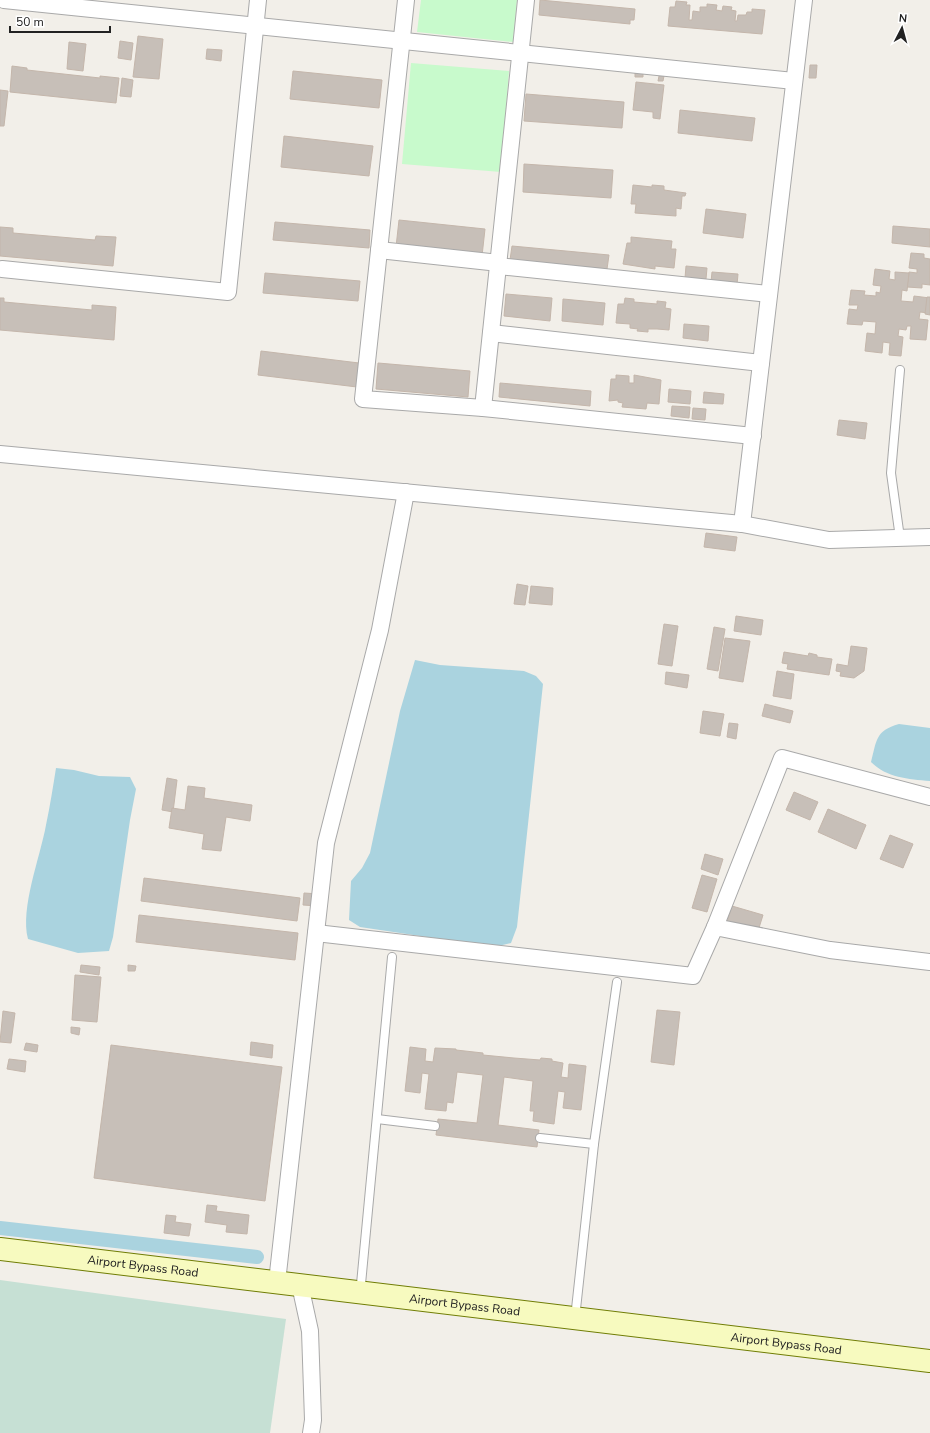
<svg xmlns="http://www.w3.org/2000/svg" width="930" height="1433" font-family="'Nunito Sans',sans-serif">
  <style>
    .wetland { fill: #c6e0d4 }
    .park { fill: #c8facc }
    .water { fill: #aad3df }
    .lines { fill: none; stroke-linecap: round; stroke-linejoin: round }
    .canal { stroke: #aad3df; stroke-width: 14 }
    .building { fill: #c7bfb8; stroke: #c4b6ab }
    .lane-casing { stroke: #a9a9a9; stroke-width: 10 }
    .street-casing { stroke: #a9a9a9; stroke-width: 18 }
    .secondary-casing { stroke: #707d05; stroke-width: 24 }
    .lane { stroke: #fff; stroke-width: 8 }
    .street { stroke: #fff; stroke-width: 16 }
    .secondary { stroke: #f7fabf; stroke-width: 22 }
    .labels { text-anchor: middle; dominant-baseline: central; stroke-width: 3.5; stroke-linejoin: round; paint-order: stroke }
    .street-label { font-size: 12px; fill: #222; stroke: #fff }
  </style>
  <rect width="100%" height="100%" fill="#f2efe9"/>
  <path class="wetland" d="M0,1280L286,1319L270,1433H0Z"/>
  <g class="park">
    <path d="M421,0H517L513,42L417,32Z"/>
    <path d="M411,63L509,71L501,172L402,164Z"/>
  </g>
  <g class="water">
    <path d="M415,660L440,665L524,671L536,676L543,684L517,927L511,943L494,947L360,927L349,920L351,881L362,868L370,853L400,711Z"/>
    <path d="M899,724L930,728V781C908,779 887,778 871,762C877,740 875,731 899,724Z"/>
    <path d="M56,768L74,770L99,776L130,777L136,789L130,820L113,937L109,951L78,953L28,939C20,908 40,858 46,825C50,806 53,787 56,768Z"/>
  </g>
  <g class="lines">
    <path class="canal" d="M0,1228L257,1257"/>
  </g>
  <g class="building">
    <path d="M540,0L635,9L634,20H630V24L539,15Z"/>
    <path d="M676,1L687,2L686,5H690L689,20H692L693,11L700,12V7H707V4L717,5L716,10L722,11L723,6L732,7L731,10L736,11L735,21H737L738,15H746L747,12H752V9L765,10L762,34L668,26L670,7H675Z"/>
    <path d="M138,36L163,39L159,79L133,77Z"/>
    <path d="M120,41L133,43L131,60L118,58Z"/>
    <path d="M69,42L86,44L83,71L67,69Z"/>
    <path d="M207,49L222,50L221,61L206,59Z"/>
    <path d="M810,65H817L816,78H809Z"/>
    <path d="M12,66L27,68V70L100,78V76L119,78L116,103L10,92Z"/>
    <path d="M293,71L382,80L379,108L290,99Z"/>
    <path d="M635,72L643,73V77H635Z"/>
    <path d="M659,76H664L663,81H658Z"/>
    <path d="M122,78L133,80L131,97L120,96Z"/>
    <path d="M636,82L664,85L660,119L653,118V112L633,110Z"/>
    <path d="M0,90L8,91L4,126H0Z"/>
    <path d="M526,94L624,102L622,128L524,121Z"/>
    <path d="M680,110L755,118L752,141L678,133Z"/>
    <path d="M284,136L373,146L369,176L281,167Z"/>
    <path d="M524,164L613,170L611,198L523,192Z"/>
    <path d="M633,185L652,187V185L664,186V190L686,193L685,196H682L681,209L676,208V216L635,213L636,204H631Z"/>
    <path d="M706,209L746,214L743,238L703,233Z"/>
    <path d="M399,220L485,229L482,256L396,247Z"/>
    <path d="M275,222L370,230L369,248L273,240Z"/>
    <path d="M893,226L930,229V247L892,243Z"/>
    <path d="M0,227L13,228V233L95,240L96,236L116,237L113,266L0,256Z"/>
    <path d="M631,237L672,241L671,249H676L674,268L655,266V269L623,264L627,243H631Z"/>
    <path d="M512,246L609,255L607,269L510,260Z"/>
    <path d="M911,253L924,254V258L930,259V285L922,284V288L907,287L909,272L917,273V269L909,268Z"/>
    <path d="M686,266L707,268L706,279L685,278Z"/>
    <path d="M875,269L890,271L889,279L895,280V272L909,273L907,291L902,290L901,301L913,302L914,296L930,298L929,313L920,312L919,319L928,320L926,340L910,339L911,326H907L906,330L899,329L898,336L903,337L901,356L889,355L890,343L883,342L882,353L865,351L867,333L875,334L876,322L863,321L862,325L847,324L849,309L857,310L858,305H849L851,290L865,291L864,295L876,296V292L880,293L881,286L873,285Z"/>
    <path d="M712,272L738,274L737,285L711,282Z"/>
    <path d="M265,273L360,281L358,301L263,293Z"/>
    <path d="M506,294L552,298L550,321L504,316Z"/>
    <path d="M927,297H930V315L925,314Z"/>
    <path d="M0,298H4V302L92,310V305L116,307L114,340L0,330Z"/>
    <path d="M625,298L634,299V302L657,304V301L666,302L665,308L671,309L669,330L657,329H648V332L637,331L638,329L630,328V324L616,323L618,304H624Z"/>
    <path d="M563,299L605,303L603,325L562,321Z"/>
    <path d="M684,324L709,326L708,341L683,338Z"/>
    <path d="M261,351L359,363L357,387L258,375Z"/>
    <path d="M378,363L470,371L468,397L376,389Z"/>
    <path d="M616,375L629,376V383H634V375L661,380L659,404L647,403L646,409L622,407L623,403L618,402V400L609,401L611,379H616Z"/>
    <path d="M500,383L591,391L590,406L499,397Z"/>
    <path d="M669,389L691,391L690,404L668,402Z"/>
    <path d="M704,392L724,394L723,404L703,403Z"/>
    <path d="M672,406L690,407L689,418L671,416Z"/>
    <path d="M693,408L706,409L705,420L692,419Z"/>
    <path d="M839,420L867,423L865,439L837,435Z"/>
    <path d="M706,533L737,537L735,551L704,547Z"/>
    <path d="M517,584L528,586L525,605L514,604Z"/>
    <path d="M531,586L553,588L552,605L529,603Z"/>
    <path d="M736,616L763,620L761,635L734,631Z"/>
    <path d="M664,624L678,626L672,666L658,664Z"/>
    <path d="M714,627L725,629L718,671L707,669Z"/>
    <path d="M725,638L750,641L743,682L719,678Z"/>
    <path d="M851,646L867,648L864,671L854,678L840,676L841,672L836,671L837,664L848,666Z"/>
    <path d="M784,652L808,656L809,653L817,655V657L832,659L829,675L787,669L788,664L782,663Z"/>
    <path d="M777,671L794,674L791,699L773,696Z"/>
    <path d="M666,672L689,675L687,688L665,684Z"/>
    <path d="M765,704L793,711L790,723L762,716Z"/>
    <path d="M703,711L724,714L720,736L700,733Z"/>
    <path d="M729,723L738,724L736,739L727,737Z"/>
    <path d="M167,778L177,780L173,812L162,810Z"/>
    <path d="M188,786L205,788L204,798L252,805L250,821L226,817L221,851L202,849L204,834L169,828L172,808L185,810Z"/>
    <path d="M794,792L818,802L810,820L786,810Z"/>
    <path d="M828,809L866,825L856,849L818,832Z"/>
    <path d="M890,835L913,844L903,868L880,859Z"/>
    <path d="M705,854L723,859L718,875L701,869Z"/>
    <path d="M702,875L717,879L707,912L692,908Z"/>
    <path d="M144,878L300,898L297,921L141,901Z"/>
    <path d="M304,893L319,894L318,906L303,905Z"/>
    <path d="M732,906L763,915L758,931L727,922Z"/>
    <path d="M139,915L298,933L295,960L136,942Z"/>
    <path d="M81,965L100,967L99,975L80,972Z"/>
    <path d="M128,965L136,966L135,971H128Z"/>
    <path d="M75,975L101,977L97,1022L72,1020Z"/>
    <path d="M657,1010L680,1012L674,1065L651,1062Z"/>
    <path d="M3,1011L15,1013L11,1043L0,1042Z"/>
    <path d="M71,1027L80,1028L79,1035L71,1033Z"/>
    <path d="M251,1042L273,1045L272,1058L250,1055Z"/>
    <path d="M26,1043L38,1045L37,1052L24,1050Z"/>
    <path d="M111,1045L282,1067L265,1201L94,1178Z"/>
    <path d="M410,1047L426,1049L425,1061L433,1062L435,1048L456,1049V1050L483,1053V1055L514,1058L540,1060L541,1058L552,1059V1061L563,1063L561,1077L568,1078L569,1064L586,1066L581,1110L563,1108L565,1092L558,1091L554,1124L533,1121L534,1111H530L533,1081L504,1077L498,1125L539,1130L537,1147L436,1135L438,1119L477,1123L483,1075L457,1072L453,1103L447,1102L446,1111L425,1109L429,1074L422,1073L420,1093L405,1091Z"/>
    <path d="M9,1059L26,1061L25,1072L7,1069Z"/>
    <path d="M207,1205L217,1206L216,1211L249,1215L247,1234L226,1232L227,1225L205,1222Z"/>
    <path d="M166,1215L176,1216L175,1222L191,1224L189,1236L164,1233Z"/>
  </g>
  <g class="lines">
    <g class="lane-casing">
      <g id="lane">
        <path d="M900,538L891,473L900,370"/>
        <path d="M377,1119L435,1126"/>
        <path d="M540,1138L594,1144"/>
        <path d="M361,1284L392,957"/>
        <path d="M576,1309L594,1144L617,982"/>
      </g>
    </g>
    <g class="street-casing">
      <g id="street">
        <path d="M4,0L794,81"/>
        <path d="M406,0L363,399L483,408L753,436"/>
        <path d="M379,250L499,263"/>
        <path d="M498,266L769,294"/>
        <path d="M2,269L228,292L258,0"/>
        <path d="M491,333L761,363"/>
        <path d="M483,408L526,0"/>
        <path d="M0,454L742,524L829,540L930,537"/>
        <path d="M742,524L804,0"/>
        <path d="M715,927L782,758L930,797"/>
        <path d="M316,933L693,976L715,927L830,950L930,962"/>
        <path d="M277,1282L326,843L380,630L406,492"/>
        <path d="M300,1285L310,1331L313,1420L311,1433"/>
      </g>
    </g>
    <g class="secondary-casing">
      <g id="secondary">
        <path id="s1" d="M0,1249L930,1361"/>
      </g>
    </g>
    <use href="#lane" class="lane"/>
    <use href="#street" class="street"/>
    <use href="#secondary" class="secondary"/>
  </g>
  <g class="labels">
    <g class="street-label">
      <text stroke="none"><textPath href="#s1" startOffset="144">Airport Bypass Road</textPath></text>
      <text stroke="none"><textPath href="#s1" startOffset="468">Airport Bypass Road</textPath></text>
      <text stroke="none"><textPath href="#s1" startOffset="792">Airport Bypass Road</textPath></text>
    </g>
  </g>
  <g transform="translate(902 28) rotate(6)" stroke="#ffffff" stroke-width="3" paint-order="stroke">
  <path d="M0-3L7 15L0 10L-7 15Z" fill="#222222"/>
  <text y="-6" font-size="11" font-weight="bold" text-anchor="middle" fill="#222222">N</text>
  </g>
  <path d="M10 26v6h100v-6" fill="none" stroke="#222222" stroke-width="2"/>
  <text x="16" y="26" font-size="12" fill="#222222" stroke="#ffffff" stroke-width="3" paint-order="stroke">50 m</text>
</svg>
